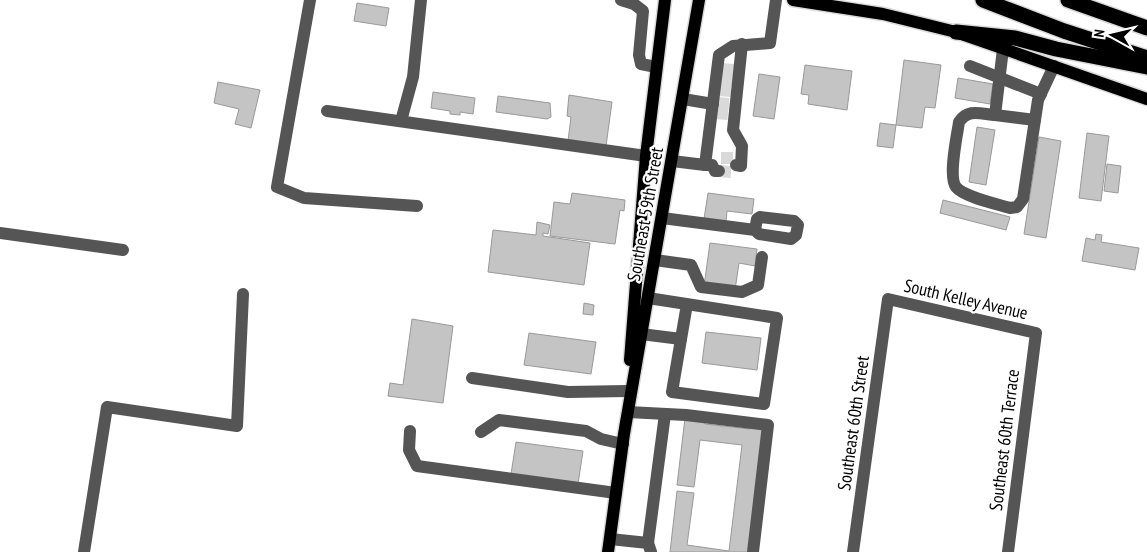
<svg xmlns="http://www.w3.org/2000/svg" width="1147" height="552" font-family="'PT Sans Narrow',sans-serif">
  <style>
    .building { fill: #c4c4c4; stroke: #999 }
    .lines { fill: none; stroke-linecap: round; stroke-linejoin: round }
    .minor-tunnel { stroke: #d9d9d9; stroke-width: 12; stroke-dasharray: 12 6; stroke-linecap: butt }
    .major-casing { stroke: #dbdbdb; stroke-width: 15 }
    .highway-casing { stroke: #dbdbdb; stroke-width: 18 }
    .minor { stroke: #555; stroke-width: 12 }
    .major { stroke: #000; stroke-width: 12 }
    .highway { stroke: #000; stroke-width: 15 }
    .labels { text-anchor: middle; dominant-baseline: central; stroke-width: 4.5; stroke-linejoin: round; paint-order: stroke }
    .street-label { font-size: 18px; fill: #000; stroke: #fff }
  </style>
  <rect width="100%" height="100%" fill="#fff"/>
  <g class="building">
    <path d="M357,3L389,8L386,26L354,21Z"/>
    <path d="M904,60L941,65L935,108L925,107L922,128L896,125Z"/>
    <path d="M805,65L852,71L847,110L808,104L809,95L801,94Z"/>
    <path d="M759,74L780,77L774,119L753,116Z"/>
    <path d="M958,78L993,84L990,104L955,98Z"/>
    <path d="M218,82L260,90L251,128L235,124L239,109L214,103Z"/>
    <path d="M433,92L475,98L473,114L460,112V115L450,114V111L431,108Z"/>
    <path d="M569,95L612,102L606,146L568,141L571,117L567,116Z"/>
    <path d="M498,96L550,103L551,117L547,119L496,112Z"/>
    <path d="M880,123L896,125L893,148L877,146Z"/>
    <path d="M977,127L995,130L986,185L969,182Z"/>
    <path d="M1087,133L1109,136L1101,201L1079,198Z"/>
    <path d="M1039,137L1061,141L1046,238L1024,234Z"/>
    <path d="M1107,164L1121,166L1118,193L1104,191Z"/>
    <path d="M572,193L625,200L624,211L620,210L615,244L550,236L554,202L570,204Z"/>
    <path d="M708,193L754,199L752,214L727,211L726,222L704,219Z"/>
    <path d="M943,200L1010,217L1006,230L940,213Z"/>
    <path d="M537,222L550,225L548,234L543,233V236L590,243L584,285L488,272L493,230L536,235Z"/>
    <path d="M1096,234L1102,235L1101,242L1139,248L1135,270L1082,261L1086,238L1095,240Z"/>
    <path d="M710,243L757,249L755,266L739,263L735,290L704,286Z"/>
    <path d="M584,303L594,305L593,315L583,314Z"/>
    <path d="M412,319L453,326L443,403L388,396L390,383L403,385Z"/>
    <path d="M706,332L761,338L757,370L702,363Z"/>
    <path d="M529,333L596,342L591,374L524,365Z"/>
    <path d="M685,418L705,420V424L750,429V424L765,426L750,552H670L677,491L694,493L687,545L729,551L742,445L700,440L694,487L677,485Z"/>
    <path d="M516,442L583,451L578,484L511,474Z"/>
  </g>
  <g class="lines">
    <g class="minor-tunnel">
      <path d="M722,69L734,70"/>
      <path d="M721,79L733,80"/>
      <path d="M719,90L731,91"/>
      <path d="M717,103L730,104"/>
      <path d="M716,113L728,114"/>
      <path d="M721,158H734"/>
      <path d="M719,171L732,172"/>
    </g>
    <g class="major-casing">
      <g id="major">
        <path d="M793,0L883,14L956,32L1147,99"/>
        <path d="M630,360L646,156L665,0"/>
        <path d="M608,552L624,434L699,0"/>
      </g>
    </g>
    <g class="highway-casing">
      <g id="highway">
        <path d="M983,0L1064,31L1147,58"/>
        <path d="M1068,0L1147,28"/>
        <path d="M956,32L1015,38L1056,49L1147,67"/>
      </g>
    </g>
    <g class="minor">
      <path d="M310,0L277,187L304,198L417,206"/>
      <path d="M621,0L634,4L643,11L639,55L641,64L656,67"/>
      <path d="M1003,49L995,115C981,114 968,108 959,122C957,136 948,177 956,187C964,197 997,204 1010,208L1017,207L1023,199L1038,100L1054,66"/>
      <path d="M970,66L1041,94"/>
      <path d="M683,99L713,104"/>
      <path d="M327,111L646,156"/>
      <path d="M995,115L1035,120"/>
      <path d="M401,121L413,77L421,0"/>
      <path d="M672,161L705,165L719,55L733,46L770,43L776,0"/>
      <path d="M705,165H712L715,171H719"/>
      <path d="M736,165L741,166L742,146L733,130L742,44"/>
      <path d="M662,218L755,230L759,234L791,239L796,235L798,225L794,221L760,217L757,219L755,230"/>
      <path d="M0,233L123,250"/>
      <path d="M655,260L691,265L701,287L742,292L758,285L762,257"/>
      <path d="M648,298L777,318L764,404L672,392L687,304"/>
      <path d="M641,334L681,339"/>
      <path d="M472,378L568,392L627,391"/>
      <path d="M628,412L686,415L768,425L753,552"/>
      <path d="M410,431L409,450L417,466L616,493"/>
      <path d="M481,432L499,420L586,431L601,439L623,444"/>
      <path d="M610,539L648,543L651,552"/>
      <path d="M648,543L665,414"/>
      <path d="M84,552L107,407L237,426L243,294"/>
      <path d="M853,552L888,299L1036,333L1008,552"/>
    </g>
    <use href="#major" class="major"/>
    <use href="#highway" class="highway"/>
  </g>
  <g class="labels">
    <g class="street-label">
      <text transform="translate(645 214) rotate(-80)">Southeast 59th Street</text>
      <text transform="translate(966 299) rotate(13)">South Kelley Avenue</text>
      <text transform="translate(853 423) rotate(-82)">Southeast 60th Street</text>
      <text transform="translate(1004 440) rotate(-83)">Southeast 60th Terrace</text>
    </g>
  </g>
  <g transform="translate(1112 35) rotate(278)" stroke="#ffffff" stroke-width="4" paint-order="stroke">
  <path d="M0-4L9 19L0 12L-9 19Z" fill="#000000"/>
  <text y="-8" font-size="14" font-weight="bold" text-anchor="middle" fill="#000000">N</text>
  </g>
</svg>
